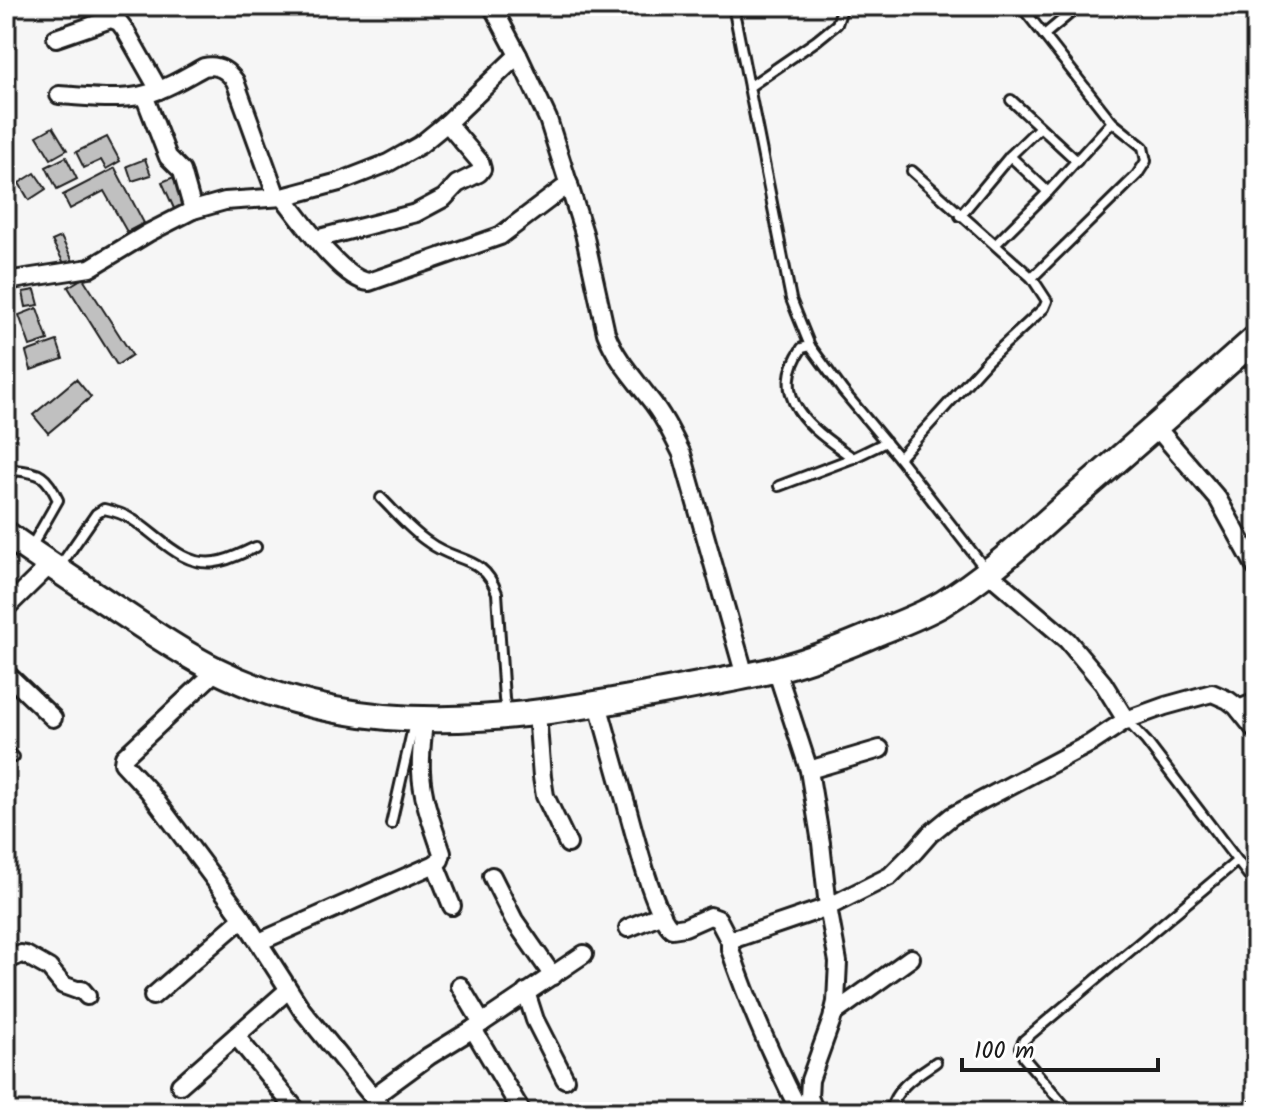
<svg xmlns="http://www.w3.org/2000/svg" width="1262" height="1118" font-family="Kalam,sans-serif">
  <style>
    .building { fill: #c0c0c0; stroke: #1c1c1c; stroke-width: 2 }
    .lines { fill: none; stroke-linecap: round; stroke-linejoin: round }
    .lane-casing { stroke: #1c1c1c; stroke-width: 14 }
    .street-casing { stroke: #1c1c1c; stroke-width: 22 }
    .primary-casing { stroke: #1c1c1c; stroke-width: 30 }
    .lane { stroke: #fff; stroke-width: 8 }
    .street { stroke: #fff; stroke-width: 16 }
    .primary { stroke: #fff; stroke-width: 24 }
  </style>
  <rect width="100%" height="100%" fill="#f6f6f6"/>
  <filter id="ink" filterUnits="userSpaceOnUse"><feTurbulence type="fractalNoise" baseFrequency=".0125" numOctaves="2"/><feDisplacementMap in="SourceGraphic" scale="16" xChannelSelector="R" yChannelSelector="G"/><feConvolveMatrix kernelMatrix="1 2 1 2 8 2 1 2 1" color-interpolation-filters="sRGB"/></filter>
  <g filter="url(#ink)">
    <g class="building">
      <path d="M53,127L67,150L51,159L37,136Z"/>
      <path d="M107,137L120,161L106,169L101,160L84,168L76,152Z"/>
      <path d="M66,157L77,179L57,189L46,167Z"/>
      <path d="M145,159L151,175L132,181L127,166Z"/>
      <path d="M115,168L144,223L127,232L104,191L70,209L63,195Z"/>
      <path d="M35,173L46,189L29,200L19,183Z"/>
      <path d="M176,176L189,206L176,213L162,182Z"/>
      <path d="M61,237L73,261L65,265L52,241Z"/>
      <path d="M83,278L132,355L117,365L68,287Z"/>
      <path d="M35,290L39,305L26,307L23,292Z"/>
      <path d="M37,308L48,340L30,346L19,315Z"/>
      <path d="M57,341L63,359L31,370L26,352Z"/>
      <path d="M76,379L91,397L48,433L33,415Z"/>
    </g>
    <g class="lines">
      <g class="lane-casing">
        <g id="lane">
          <path d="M733,6L791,299L810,346L843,391L899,458"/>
          <path d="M1044,35L1079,6"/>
          <path d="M749,87L816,41L837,24L843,6"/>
          <path d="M1011,100L1077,161"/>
          <path d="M1251,112L1256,117"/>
          <path d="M1010,156L1048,192"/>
          <path d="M912,171L1032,278"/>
          <path d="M960,216L1010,156L1039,128"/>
          <path d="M996,244L1048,192L1112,122"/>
          <path d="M810,346L802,348C766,400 815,431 853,458"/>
          <path d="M6,483L15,470C41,473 46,475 58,500L30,549"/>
          <path d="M779,486L853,458L886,442"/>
          <path d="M381,498C396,513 410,530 428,542C457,564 483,554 497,593L504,699L507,712"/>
          <path d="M60,566L96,514L104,509C114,511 124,514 133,520C159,536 182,567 215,562C229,561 244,552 256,547"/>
          <path d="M987,571L899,458L988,360L1044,308L1047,301L1032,278L1137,175L1146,161L1143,147L1112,122L1021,6"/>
          <path d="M1126,720L1146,741L1256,885"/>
          <path d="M6,750L14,757"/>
          <path d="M391,824L414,723"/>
          <path d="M889,1112C897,1086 914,1077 936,1062"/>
          <path d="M1070,1112L1024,1058L1020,1048L1024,1040L1237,861"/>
          <path d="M1247,1112L1256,1104"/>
        </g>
      </g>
      <g class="street-casing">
        <g id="street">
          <path d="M492,6L518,55L548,119L584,233L606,333C616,359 633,377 649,398C663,415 672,434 682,454L745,676"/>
          <path d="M56,38L111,19L119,22L125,30L159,90"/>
          <path d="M59,95C92,97 128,103 159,90C175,84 189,75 204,67C218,64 227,70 235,81L277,197"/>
          <path d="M144,95L168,157L182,171L193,210"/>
          <path d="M283,197C300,218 342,280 369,282L500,236L569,184"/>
          <path d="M316,239L416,213L444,198L457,184L479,173L482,169L480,162L447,123"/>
          <path d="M6,281L90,268L148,233L193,210L225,201L283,197L339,182L388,163L420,145L447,123L518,55"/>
          <path d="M1156,427L1218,499L1256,568"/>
          <path d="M987,572L1067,640L1103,683L1126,720"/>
          <path d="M6,608L50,565"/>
          <path d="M776,669L809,770L821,843L828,907L838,962L836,1002L832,1019L810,1080L809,1097L815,1112"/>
          <path d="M216,671L124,757L123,763L148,790L243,918L302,1010L385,1112"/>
          <path d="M6,673L53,718"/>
          <path d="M598,704C607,736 616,768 625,800C633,827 653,914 672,929L685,927L710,916L718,919L730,942V949C749,1006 773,1059 800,1112"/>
          <path d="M1239,709L1256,702"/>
          <path d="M537,713L542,777L545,796L568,844"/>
          <path d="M809,770L880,749"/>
          <path d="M435,864L452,906"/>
          <path d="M492,876L514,920L553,976"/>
          <path d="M628,928L662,914"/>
          <path d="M259,942L435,864L440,860L442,853C433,826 422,799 421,771C420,754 423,736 424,719"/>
          <path d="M730,942L737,938L828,907L890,876L915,851L930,834L952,816L1091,743L1126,720L1165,706L1212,693L1228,700L1236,706L1256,731"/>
          <path d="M6,961L21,954L26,955L49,968L63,985L77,990H82L87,996"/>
          <path d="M460,986L482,1023"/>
          <path d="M526,992L535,1020L565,1079"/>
          <path d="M153,996L243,918"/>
          <path d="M833,1014L911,958"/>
          <path d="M473,1029L522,1112"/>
          <path d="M236,1036L298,1112"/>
          <path d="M180,1085L288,990"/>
          <path d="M373,1097L429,1056L473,1029L584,954"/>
        </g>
      </g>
      <g class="primary-casing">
        <path id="primary" d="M6,534C41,559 76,582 112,606C146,628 178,651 214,669C365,745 515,720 673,690C707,683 743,678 777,669C811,660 845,647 877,633C899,624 921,616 942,604C988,576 1029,537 1069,502C1132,448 1194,393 1256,338"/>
      </g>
      <use href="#lane" class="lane"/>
      <use href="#street" class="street"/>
      <use href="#primary" class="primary"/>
    </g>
  </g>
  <rect width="1262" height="1118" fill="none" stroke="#fff" stroke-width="32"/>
  <rect x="16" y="16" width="1230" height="1086" fill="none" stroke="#1c1c1c" stroke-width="3" filter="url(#ink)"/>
  <path d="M962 1058v12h196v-12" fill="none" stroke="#1c1c1c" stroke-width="4"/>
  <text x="974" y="1058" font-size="24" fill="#1c1c1c" stroke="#ffffff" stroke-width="6" paint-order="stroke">100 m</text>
</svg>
